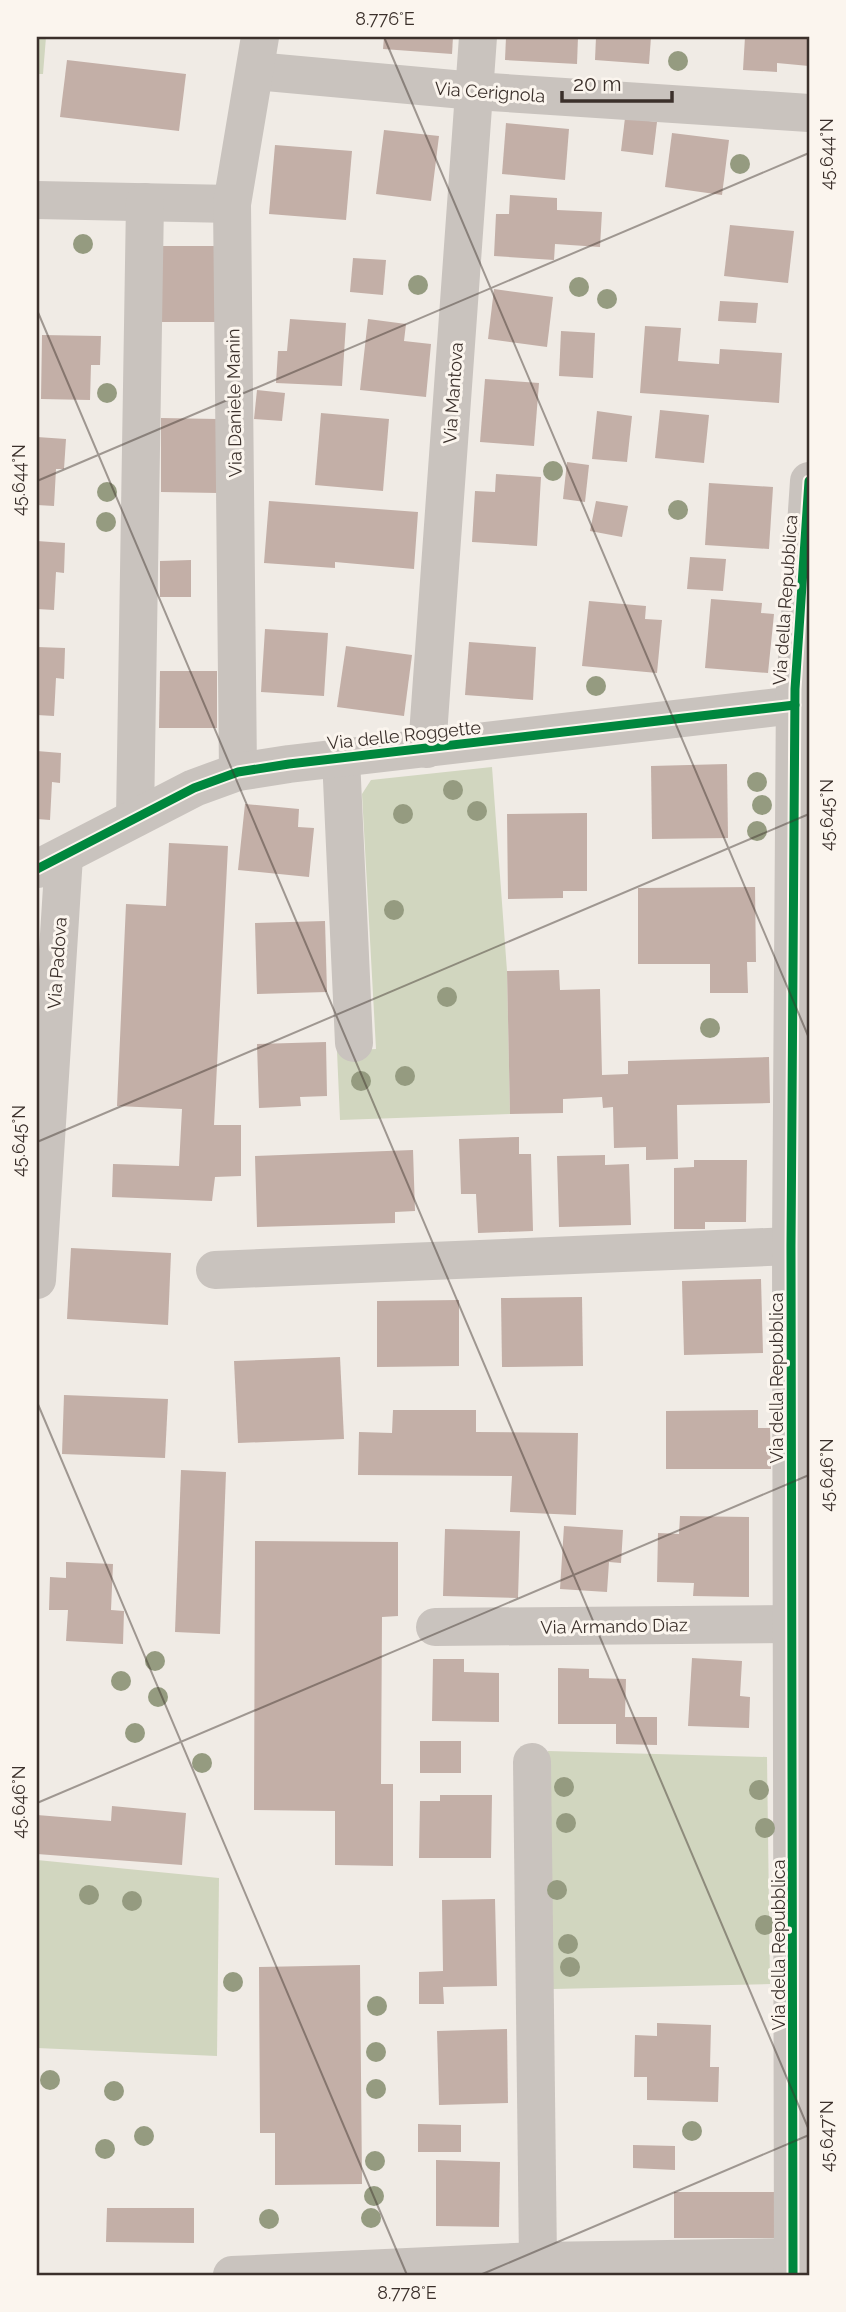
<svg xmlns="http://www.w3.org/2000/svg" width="846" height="2312" font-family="Raleway,sans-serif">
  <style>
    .green { fill: #d1d6bf }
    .building { fill: #c3afa7 }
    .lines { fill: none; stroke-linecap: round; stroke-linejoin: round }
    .minor { stroke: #c9c3be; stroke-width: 38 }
    .tertiary { stroke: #c9c3be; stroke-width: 38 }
    .cycleway-casing { stroke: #fbf5ee; stroke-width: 13 }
    .cycleway { stroke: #00873e; stroke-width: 9 }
    .tree { fill: #959b80 }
    .ticks { fill: none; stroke: #3b302b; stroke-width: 2; stroke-opacity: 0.45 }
    .labels { text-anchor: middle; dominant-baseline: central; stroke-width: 6; stroke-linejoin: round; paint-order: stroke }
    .street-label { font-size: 18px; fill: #3b302b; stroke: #fbf5ee }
    .neatline { fill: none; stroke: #3b302b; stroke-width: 2.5 }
    .ticks-label { font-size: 18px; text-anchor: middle; fill: #3b302b }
  </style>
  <rect width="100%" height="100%" fill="#f0ebe5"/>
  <g class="green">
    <path d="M37,37H46L43,74H37Z"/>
    <path d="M492,767L507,971L510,1114L340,1120L337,1051L376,1049L362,794L371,780Z"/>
    <path d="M548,1751L767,1757L770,1984L553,1989Z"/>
    <path d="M37,1860L219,1878L217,2056L37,2048Z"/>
  </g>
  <g class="building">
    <path d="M384,37H453L452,54L383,49Z"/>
    <path d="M506,37H578L577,64L505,60Z"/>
    <path d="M596,37H651L649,64L595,60Z"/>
    <path d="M745,37H809V66L777,63V72L743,70Z"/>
    <path d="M67,60L186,74L179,131L60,117Z"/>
    <path d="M625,118L657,122L653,155L621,151Z"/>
    <path d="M506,123L569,129L565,180L502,174Z"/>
    <path d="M384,130L439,136L431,201L376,194Z"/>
    <path d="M672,133L729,140L722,195L665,187Z"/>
    <path d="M275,145L352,151L346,220L269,214Z"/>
    <path d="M510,195L557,198V210L602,212L600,247L555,244L554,260L494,256L496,214H509Z"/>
    <path d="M730,225L794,231L788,283L724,276Z"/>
    <path d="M162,246H219L218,322H161Z"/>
    <path d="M353,258L386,260L383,295L350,292Z"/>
    <path d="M494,289L553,297L547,347L488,339Z"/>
    <path d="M720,301L758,303L756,323L718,321Z"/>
    <path d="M290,319L346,323L342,386L276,383L278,351H287Z"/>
    <path d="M368,319L406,324L404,341L431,344L426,397L360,390Z"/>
    <path d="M645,326L681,328L678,361L719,364L720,349L782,353L779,403L640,393Z"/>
    <path d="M561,331L595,333L593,378L559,376Z"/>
    <path d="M42,335L101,336L100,365H91L90,400L41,399Z"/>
    <path d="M485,379L539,383L534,446L480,442Z"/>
    <path d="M257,390L285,393L282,421L254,419Z"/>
    <path d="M660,410L709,415L704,463L655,458Z"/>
    <path d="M597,411L632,416L627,462L592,459Z"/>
    <path d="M321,413L389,419L383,491L315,485Z"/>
    <path d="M161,418L218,419V493L161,492Z"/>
    <path d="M37,437L66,439L64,469H56L54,506L37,505Z"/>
    <path d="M567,462L589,465L585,502L563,499Z"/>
    <path d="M496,474L541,477L537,546L472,542L475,491L495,492Z"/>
    <path d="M709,483L773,487L769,549L705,545Z"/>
    <path d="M269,501L418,512L414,569L335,562V568L264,563Z"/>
    <path d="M596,501L628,506L622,537L590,531Z"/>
    <path d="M37,541L65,543L64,573L56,572L54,610L37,609Z"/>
    <path d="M690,557L726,559L723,591L687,589Z"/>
    <path d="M191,560V597H160V561Z"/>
    <path d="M711,599L762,603L761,613L774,614L768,673L705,668Z"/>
    <path d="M589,601L646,606L645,619L662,620L657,673L582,666Z"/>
    <path d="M265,629L328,633L324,696L261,692Z"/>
    <path d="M469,642L536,647L533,700L465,695Z"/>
    <path d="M346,646L412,655L404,716L337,707Z"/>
    <path d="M37,647L65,648L64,679L56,678L54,716L37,715Z"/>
    <path d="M160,671H217V728H159Z"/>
    <path d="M37,751L61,753L60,783L52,782L50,820L37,819Z"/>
    <path d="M727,764L728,838L652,839L651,766Z"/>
    <path d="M245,804L299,809L298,827L314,828L309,877L238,870Z"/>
    <path d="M587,813V891H563V898L508,899L507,814Z"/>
    <path d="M169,843L228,846L214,1125H241V1176L215,1177L212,1201L112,1197L113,1164L179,1166L182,1109L117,1106L126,904L166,906Z"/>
    <path d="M755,887L756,962H747L748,993H710V964H638V888Z"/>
    <path d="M325,921L327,992L257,994L255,923Z"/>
    <path d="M559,970L560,990L600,989L602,1075L628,1074V1061L769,1057L770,1103L677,1105L678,1159L646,1160V1147L614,1148L613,1107L603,1108L602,1097L563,1099V1113L510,1114L507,971Z"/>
    <path d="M326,1042L327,1096L300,1097L301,1106L259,1108L257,1044Z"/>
    <path d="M519,1137V1154H531L533,1231L478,1233L476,1194H461L459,1139Z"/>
    <path d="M413,1150L415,1211L395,1212V1223L257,1227L255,1156Z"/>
    <path d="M605,1155V1165L629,1164L631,1225L559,1227L557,1156Z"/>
    <path d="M694,1160H747L746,1222H705V1229H674V1168L694,1167Z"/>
    <path d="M71,1248L171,1253L168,1325L67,1319Z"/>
    <path d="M761,1279L763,1353L684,1355L682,1281Z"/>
    <path d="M582,1297L583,1366L502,1367L501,1298Z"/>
    <path d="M459,1300V1366L377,1367V1301Z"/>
    <path d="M340,1357L344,1439L238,1443L234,1361Z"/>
    <path d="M64,1395L168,1399L165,1458L62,1454Z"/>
    <path d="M393,1410H476V1432L578,1433L576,1515L510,1512L512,1476L358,1475L359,1432L392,1433Z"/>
    <path d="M758,1410V1428H770L771,1469H666V1411Z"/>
    <path d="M181,1470L226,1472L220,1634L175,1632Z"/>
    <path d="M680,1516L749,1517V1597L693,1596L694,1583L657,1582L658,1533L679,1534Z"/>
    <path d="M564,1526L623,1530L621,1563L609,1562L607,1592L560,1589Z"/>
    <path d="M445,1529L520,1531L518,1598L443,1596Z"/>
    <path d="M255,1541L398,1542V1616L382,1617L381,1784H393V1866L335,1865V1811L254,1810Z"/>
    <path d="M66,1562L113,1564L111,1610L124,1611L123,1644L66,1641L68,1610H49L50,1577L66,1578Z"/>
    <path d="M692,1658L742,1661L740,1696L750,1697L749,1728L688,1726Z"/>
    <path d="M433,1659H464V1672L499,1673V1722L432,1721Z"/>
    <path d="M558,1668L589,1669V1678L626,1679L625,1717H657V1745L616,1744V1724H558Z"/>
    <rect x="420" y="1741" width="41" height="32"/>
    <path d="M440,1795H492L491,1858H419L420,1801H440Z"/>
    <path d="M112,1806L186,1813L182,1865L37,1854V1815L111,1821Z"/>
    <path d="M495,1899L497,1986L443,1987L444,2004H419V1972L443,1971L442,1900Z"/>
    <path d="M360,1965L362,2184L275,2185V2133H260L259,1967Z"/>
    <path d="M657,2023L711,2025L710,2067H719L718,2102L647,2100V2077H634L635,2035L657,2036Z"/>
    <path d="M507,2029L508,2103L439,2105L437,2031Z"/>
    <path d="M418,2124L461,2125V2152H418Z"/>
    <path d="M633,2145L675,2146V2170L633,2168Z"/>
    <path d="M436,2160L500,2162L499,2227L436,2226Z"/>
    <path d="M674,2192H775L776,2238H674Z"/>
    <path d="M107,2208H194V2243L106,2242Z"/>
  </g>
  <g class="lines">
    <g class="minor">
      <path d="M255,71L475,91L809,113"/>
      <path d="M37,200L232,204"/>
      <path d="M427,749L478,37"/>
      <path d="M341,758L354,1043"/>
      <path d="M238,772L232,204L260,37"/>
      <path d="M135,818L145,202"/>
      <path d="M37,869L194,788L238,772L289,764L795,705"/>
      <path d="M215,1270L791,1246"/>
      <path d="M37,1280L64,856"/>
      <path d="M435,1627L793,1624"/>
      <path d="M532,1762L538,2261"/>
      <path d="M232,2275L538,2261L793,2257"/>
    </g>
    <path class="tertiary" d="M793,2275L791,1246L795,689L809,481"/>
    <g class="cycleway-casing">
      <g id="cycleway">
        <path d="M37,869L194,788L238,772L289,764L795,705"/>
        <path d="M793,2275L791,1246L795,689L809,481"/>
      </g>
    </g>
    <use href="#cycleway" class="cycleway"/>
  </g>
  <g class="tree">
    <circle cx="678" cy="61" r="10"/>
    <circle cx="740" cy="164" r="10"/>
    <circle cx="83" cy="244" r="10"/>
    <circle cx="418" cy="285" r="10"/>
    <circle cx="579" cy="287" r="10"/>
    <circle cx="607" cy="299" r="10"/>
    <circle cx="107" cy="393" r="10"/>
    <circle cx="553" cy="471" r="10"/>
    <circle cx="107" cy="492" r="10"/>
    <circle cx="678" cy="510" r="10"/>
    <circle cx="106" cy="522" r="10"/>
    <circle cx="596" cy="686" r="10"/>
    <circle cx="757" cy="782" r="10"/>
    <circle cx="453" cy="790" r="10"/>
    <circle cx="762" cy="805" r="10"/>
    <circle cx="477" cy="811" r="10"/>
    <circle cx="403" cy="814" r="10"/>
    <circle cx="757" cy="831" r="10"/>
    <circle cx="394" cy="910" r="10"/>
    <circle cx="447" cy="997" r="10"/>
    <circle cx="710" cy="1028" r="10"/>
    <circle cx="405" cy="1076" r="10"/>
    <circle cx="361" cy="1081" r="10"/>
    <circle cx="155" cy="1661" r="10"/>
    <circle cx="121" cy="1681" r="10"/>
    <circle cx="158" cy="1697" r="10"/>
    <circle cx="135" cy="1733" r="10"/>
    <circle cx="202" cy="1763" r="10"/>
    <circle cx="564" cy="1787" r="10"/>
    <circle cx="759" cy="1790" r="10"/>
    <circle cx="566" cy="1823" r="10"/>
    <circle cx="765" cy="1828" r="10"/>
    <circle cx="557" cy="1890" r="10"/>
    <circle cx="89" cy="1895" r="10"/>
    <circle cx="132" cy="1901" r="10"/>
    <circle cx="765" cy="1925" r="10"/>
    <circle cx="568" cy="1944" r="10"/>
    <circle cx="570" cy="1967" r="10"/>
    <circle cx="233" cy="1982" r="10"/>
    <circle cx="377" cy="2006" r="10"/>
    <circle cx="376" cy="2052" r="10"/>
    <circle cx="50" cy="2080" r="10"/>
    <circle cx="376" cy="2089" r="10"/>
    <circle cx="114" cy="2091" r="10"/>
    <circle cx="692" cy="2131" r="10"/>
    <circle cx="144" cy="2136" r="10"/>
    <circle cx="105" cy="2149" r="10"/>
    <circle cx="375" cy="2161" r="10"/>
    <circle cx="374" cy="2196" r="10"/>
    <circle cx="371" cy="2218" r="10"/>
    <circle cx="269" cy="2219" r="10"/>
  </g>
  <path class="ticks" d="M384,37L809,1038M37,310L809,2130M37,481L809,153M37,1142L809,814M37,1402L407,2275M37,1803L809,1475M480,2275L809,2135"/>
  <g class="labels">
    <g class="street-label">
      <text transform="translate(490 92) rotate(4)">Via Cerignola</text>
      <text transform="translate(453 393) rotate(-86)">Via Mantova</text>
      <text transform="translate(234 403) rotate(-91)">Via Daniele Manin</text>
      <text transform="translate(785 600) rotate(-86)">Via della Repubblica</text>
      <text transform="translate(404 735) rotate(-6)">Via delle Roggette</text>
      <text transform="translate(57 963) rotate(-86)">Via Padova</text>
      <text transform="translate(776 1378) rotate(-90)">Via della Repubblica</text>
      <text transform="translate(614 1626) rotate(-1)">Via Armando Diaz</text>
      <text transform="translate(778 1945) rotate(-90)">Via della Repubblica</text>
    </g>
  </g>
  <rect width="846" height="2312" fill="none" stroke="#fbf5ee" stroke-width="77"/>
  <path d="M562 91v10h110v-10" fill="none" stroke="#3b302b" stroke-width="3.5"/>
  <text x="573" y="91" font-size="21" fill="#3b302b" stroke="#fbf5ee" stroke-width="5" paint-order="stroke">20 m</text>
  <rect x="38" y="38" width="770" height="2236" class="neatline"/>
  <g class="ticks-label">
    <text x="385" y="25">8.776°E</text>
    <text transform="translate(827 154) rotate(-90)" y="6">45.644°N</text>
    <text transform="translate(19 480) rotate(-90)" y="6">45.644°N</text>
    <text transform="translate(827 815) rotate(-90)" y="6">45.645°N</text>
    <text transform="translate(19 1141) rotate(-90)" y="6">45.645°N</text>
    <text transform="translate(827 1475) rotate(-90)" y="6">45.646°N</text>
    <text transform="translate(19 1802) rotate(-90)" y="6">45.646°N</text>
    <text transform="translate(827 2136) rotate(-90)" y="6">45.647°N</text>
    <text x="407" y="2299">8.778°E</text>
  </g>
</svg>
